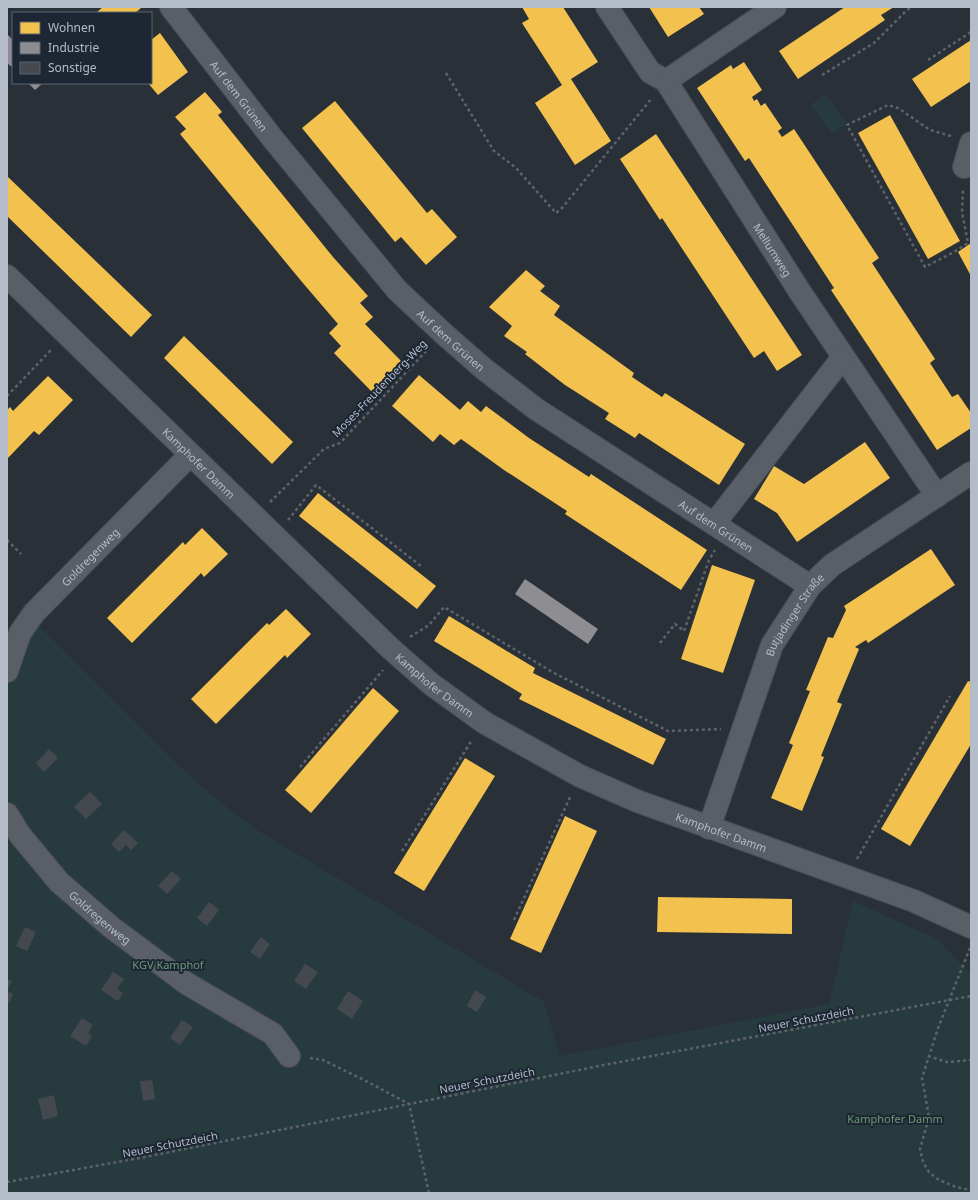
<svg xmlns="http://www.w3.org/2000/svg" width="978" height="1200" font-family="'Noto Sans',sans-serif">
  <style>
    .green { fill: #273a3e }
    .homes { fill: #f2c14e }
    .industry { fill: #8d8d92 }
    .building { fill: #444950 }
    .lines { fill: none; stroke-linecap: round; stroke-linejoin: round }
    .minor-casing { stroke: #484c53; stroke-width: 24 }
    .path { stroke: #5d636a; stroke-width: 2.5; stroke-dasharray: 3 3; stroke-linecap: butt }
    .minor { stroke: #5a5e66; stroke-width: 22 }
    .labels { text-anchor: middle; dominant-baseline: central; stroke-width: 4; stroke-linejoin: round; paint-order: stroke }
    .street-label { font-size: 11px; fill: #b4bcc9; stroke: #1d2633 }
    .park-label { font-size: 11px; fill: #6b9a76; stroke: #1d2633 }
  </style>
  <rect width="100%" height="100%" fill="#2a3038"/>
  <g class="green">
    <path d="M826,94L847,123L832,134L811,105Z"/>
    <path d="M37,624L178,765L216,799L257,830L544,1002L560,1056L829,1004L853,901L937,939L971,974V1193H7V647Z"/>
  </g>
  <g class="homes">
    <path d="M103,7H140L141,8L135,13H98L97,12Z"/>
    <path d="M522,7H563L598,62L571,79L611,141L575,165L535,103L562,85L522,23L529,19Z"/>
    <path d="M649,7H699L704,14L668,37Z"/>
    <path d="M845,7H894L881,15L885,20L798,79L779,51Z"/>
    <path d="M160,33L188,72L158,95L148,83H151V40Z"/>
    <path d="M971,40V81L931,107L912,79Z"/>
    <path d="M744,62L762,90L752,97L754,101L757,99L761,106L765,103L782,128L778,131L782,137L794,129L879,258L872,263L935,359L930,363L952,397L958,394L971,413V428L937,450L831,290L834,288L749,158L745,161L697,88L731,65L733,69Z"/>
    <path d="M205,92L222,112L218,115L333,257L368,296L360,303L373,317L365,324L403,363L373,393L334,353L341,346L329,333L338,324L302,282L180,134L186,129L175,117Z"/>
    <path d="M335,101L427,213L432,209L457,237L426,265L401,237L395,242L302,128Z"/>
    <path d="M890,115L960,241L928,259L858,133Z"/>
    <path d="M656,134L802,355L777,371L764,351L754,358L662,218L660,220L620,159Z"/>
    <path d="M8,177L152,315L131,337L7,216V178Z"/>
    <path d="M971,243V276L958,252Z"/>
    <path d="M526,270L545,286L540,291L560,306L554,315L634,373L632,377L662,397L665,393L745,444L719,485L639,433L635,438L605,419L609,413L565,385L525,354L527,352L504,336L512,326L489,307Z"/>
    <path d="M184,336L293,442L272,464L164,358Z"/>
    <path d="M419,375L460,410L468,401L481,412L486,406L529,438L589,477L591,474L707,550L681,590L565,514L567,511L504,470L461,439L454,445L440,434L433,442L392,406Z"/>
    <path d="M48,376L73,400L39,435L34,431L7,459V410L10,407L13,411Z"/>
    <path d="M865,442L890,478L797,542L777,513L754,499L774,466L804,484Z"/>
    <path d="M318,493L436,586L417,609L299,516Z"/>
    <path d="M202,528L228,554L204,577L201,573L132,643L107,618L183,542L185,545Z"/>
    <path d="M931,549L955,585L868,643L866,640L855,647L859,649L837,702L842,704L821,756L824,757L802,811L771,798L793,745L789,743L810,691L806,690L828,637L833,638L846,610L844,606Z"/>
    <path d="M712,565L755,580L723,673L681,659Z"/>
    <path d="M286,609L311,634L287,658L285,655L216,724L191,699L267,623L269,625Z"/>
    <path d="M449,616L535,668L533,673L666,739L653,765L519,699L522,694L434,641Z"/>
    <path d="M968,681L971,682V744L910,846L881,829Z"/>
    <path d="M373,688L399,711L311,813L285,790Z"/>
    <path d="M465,758L495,776L424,891L394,873Z"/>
    <path d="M565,816L597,831L541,953L510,939Z"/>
    <path d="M658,897L792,899V934L657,932Z"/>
  </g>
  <g class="industry">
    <path d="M7,34L13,40V68L7,63Z"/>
    <path d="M28,83H43L35,90Z"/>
    <path d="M525,579L598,629L588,644L515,594Z"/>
  </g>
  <g class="building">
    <path d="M49,749L58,758L44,772L36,763Z"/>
    <path d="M90,792L102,804L86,819L74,807Z"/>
    <path d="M124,830L138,843L131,850L126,845L119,852L111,844Z"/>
    <path d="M172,871L181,879L167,894L158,886Z"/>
    <path d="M209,902L219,910L207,926L197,918Z"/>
    <path d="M25,927L36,932L27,951L16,946Z"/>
    <path d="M261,937L270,944L260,959L250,952Z"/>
    <path d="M305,964L318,972L306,989L294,981Z"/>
    <path d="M113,972L124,979L117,989L123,993L118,1001L101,990Z"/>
    <path d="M7,979L12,981L7,991L13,994L9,1003L7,1002Z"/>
    <path d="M475,990L486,997L477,1012L467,1006Z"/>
    <path d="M348,991L363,1001L352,1019L337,1009Z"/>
    <path d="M82,1018L93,1025L88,1033L92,1036L86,1046L70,1036Z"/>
    <path d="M182,1020L193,1027L180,1045L170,1038Z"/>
    <path d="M152,1080L155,1099L143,1101L140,1081Z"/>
    <path d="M54,1095L58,1116L43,1120L38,1099Z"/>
  </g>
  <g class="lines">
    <g class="minor-casing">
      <g id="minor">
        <path id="s1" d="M171,7L273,139L397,290L444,334L484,369L536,409L810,586"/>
        <path id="s2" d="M607,7L650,72L666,81L800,292L937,496"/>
        <path d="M666,81L775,7"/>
        <path d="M964,167L971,143"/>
        <path id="s3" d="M7,276L390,648L431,684L485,723L580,776L637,801L914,901L971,927"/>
        <path d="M714,524L843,357"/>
        <path id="s4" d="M7,671L20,633L34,613L190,455"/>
        <path id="s5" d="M7,814L20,835L59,882L111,927L186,983L273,1034L289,1056"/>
        <path id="s6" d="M709,828L772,645L810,586L832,565L971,473"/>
      </g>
    </g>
    <g class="path">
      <path d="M928,60L971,32"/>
      <path d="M446,73L494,151L516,168L556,213L562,208L652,98"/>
      <path d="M822,75L874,43L907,10L912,7"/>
      <path d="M951,136L930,130L898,108L888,105L847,125L925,267L954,252L968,243L962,212L963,189"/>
      <path d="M7,396L51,350"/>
      <path d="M270,502L324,449L340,443L429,348"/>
      <path d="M288,520L316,485L421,566"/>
      <path d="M7,540L21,554"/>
      <path d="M410,637L429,625L444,607L554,673L668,731L721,729"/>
      <path d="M660,643L675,624L684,631L709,560L715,550"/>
      <path d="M300,767L383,670"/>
      <path d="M402,851L472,740"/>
      <path d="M857,859L950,696"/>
      <path d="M514,920L571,795"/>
      <path d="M970,948L938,1028L922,1078L929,1117L920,1149L923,1162L929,1172L939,1180L956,1187L971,1190"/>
      <path d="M928,1056L947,1062L971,1060"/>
      <path d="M310,1058L323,1060L366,1081L409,1104L429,1193"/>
      <path d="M7,1182L145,1157L604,1065L971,996"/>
    </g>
    <use href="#minor" class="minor"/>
  </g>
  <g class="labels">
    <g class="street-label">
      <text stroke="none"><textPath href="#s1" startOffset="112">Auf dem Grünen</textPath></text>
      <text stroke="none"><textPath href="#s2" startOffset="296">Mellumweg</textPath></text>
      <text stroke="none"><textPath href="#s1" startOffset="436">Auf dem Grünen</textPath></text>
      <text transform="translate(379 388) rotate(-46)">Moses-Freudenberg-Weg</text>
      <text stroke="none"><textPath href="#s3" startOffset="268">Kamphofer Damm</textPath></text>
      <text stroke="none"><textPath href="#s1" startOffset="760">Auf dem Grünen</textPath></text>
      <text stroke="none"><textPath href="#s4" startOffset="144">Goldregenweg</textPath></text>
      <text stroke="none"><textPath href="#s6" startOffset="231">Butjadinger Straße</textPath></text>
      <text stroke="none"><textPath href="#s3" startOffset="592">Kamphofer Damm</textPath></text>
      <text stroke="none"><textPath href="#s3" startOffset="916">Kamphofer Damm</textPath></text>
      <text stroke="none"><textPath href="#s5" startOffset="140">Goldregenweg</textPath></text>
      <text transform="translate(806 1019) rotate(-11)">Neuer Schutzdeich</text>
      <text transform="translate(487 1080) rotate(-11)">Neuer Schutzdeich</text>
      <text transform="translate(170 1144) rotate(-11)">Neuer Schutzdeich</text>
    </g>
    <g class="park-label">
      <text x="168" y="964">KGV Kamphof</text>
      <text x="895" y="1118">Kamphofer Damm</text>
    </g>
  </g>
  <rect width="978" height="1200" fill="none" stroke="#b4bcc9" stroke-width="16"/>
  <rect x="12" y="12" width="140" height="72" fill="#1d2633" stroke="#59626f"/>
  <rect x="20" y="22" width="20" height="12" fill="#f2c14e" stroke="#59626f"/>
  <text x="48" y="32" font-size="12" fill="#b4bcc9">Wohnen</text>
  <rect x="20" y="42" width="20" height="12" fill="#8d8d92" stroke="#59626f"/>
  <text x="48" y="52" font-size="12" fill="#b4bcc9">Industrie</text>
  <rect x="20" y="62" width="20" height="12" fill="#444950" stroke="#59626f"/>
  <text x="48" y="72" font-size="12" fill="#b4bcc9">Sonstige</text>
</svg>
